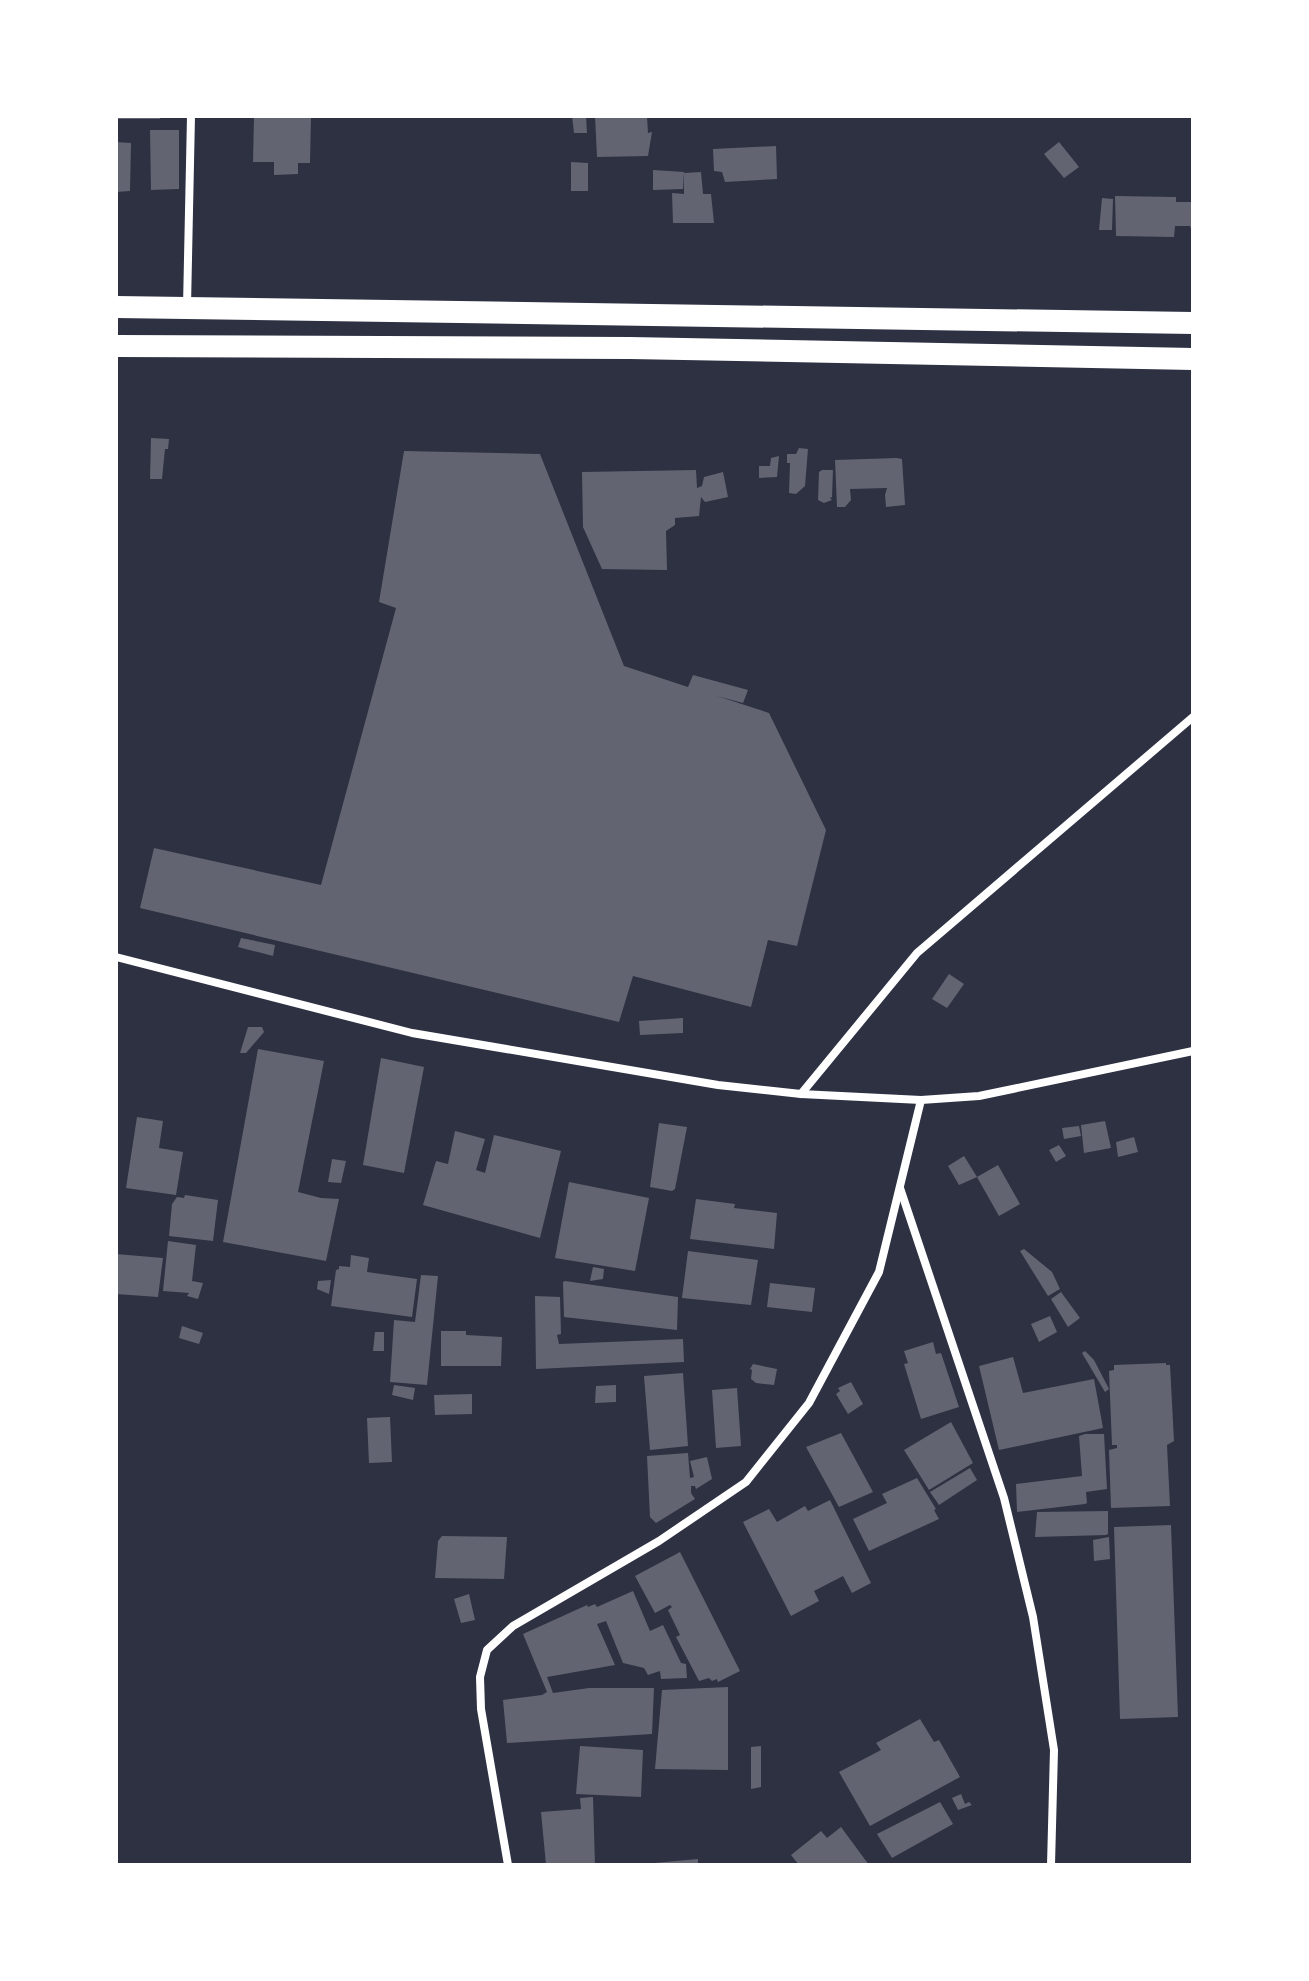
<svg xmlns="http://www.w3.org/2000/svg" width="1309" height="1981" font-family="'Source Sans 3',sans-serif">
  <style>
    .building { fill: #626471 }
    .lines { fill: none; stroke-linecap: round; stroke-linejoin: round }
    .minor { stroke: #fff; stroke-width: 8 }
    .trunk { stroke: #fff; stroke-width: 22 }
  </style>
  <rect width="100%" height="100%" fill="#2d3142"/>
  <g class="building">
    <rect x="116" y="116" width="44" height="3"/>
    <path d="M254,116H311L310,163H298V174L274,175V162H253Z"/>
    <path d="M572,116H586L587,133H574Z"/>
    <path d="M595,116H647L648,133L652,132L648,156L597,157Z"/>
    <path d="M150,130H179V189L151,190Z"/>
    <path d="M116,142L131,143L130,191L116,192Z"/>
    <path d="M1059,142L1079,167L1064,178L1044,154Z"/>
    <path d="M776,146L777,179L725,182L722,172L714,171L713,149Z"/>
    <path d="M571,162L588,163V191H571Z"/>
    <path d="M653,170L684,172L683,189L653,190Z"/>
    <path d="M701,172L703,194H711L714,223H673L672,193L684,194V173Z"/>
    <path d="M1115,196L1176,197V202H1193V234L1190,226H1175L1174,237L1116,236Z"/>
    <path d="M1102,198L1113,199L1112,230H1099Z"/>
    <path d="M151,438L169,439L168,449H165L162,479H150Z"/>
    <path d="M799,448L808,449L805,486L796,494L789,493L790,463H787V454H796Z"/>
    <path d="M404,451L540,454L624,666L688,687L693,675L748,690L743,703L717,696L769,713L826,830L797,946L768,940L751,1007L633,976L619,1022L140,908L154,848L321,885L396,608L379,602Z"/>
    <path d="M779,456L777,477L759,478V466H770L771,458Z"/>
    <path d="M897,458L902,459L905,505L886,507L885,495L887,488L850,489L851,500L845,507H837L835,460Z"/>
    <path d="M696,470L697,488L702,486L704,477L723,472L728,497L705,502L701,497L699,516L675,518V525L666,531L667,570L602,569L583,527L582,472Z"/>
    <path d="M822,470H833L832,497L830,498L832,500L824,503L818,500L819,472Z"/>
    <path d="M241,938L275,945L273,956L238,947Z"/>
    <path d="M949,974L964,984L947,1008L932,999Z"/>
    <path d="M683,1018V1033L640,1035L639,1021Z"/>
    <path d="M248,1027H262L264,1032L246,1053H240Z"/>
    <path d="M258,1049L324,1061L298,1192L321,1198L339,1199L326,1261L223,1242Z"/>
    <path d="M381,1058L424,1067L404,1173L363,1165Z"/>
    <path d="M137,1117L163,1121L159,1148L183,1152L176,1195L126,1188Z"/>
    <path d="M1105,1121L1111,1148L1084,1153L1081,1125Z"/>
    <path d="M659,1123L687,1127L675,1189L672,1191L650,1187Z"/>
    <path d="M1079,1126L1081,1136L1064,1139L1062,1128Z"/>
    <path d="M455,1131L485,1139L476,1170L485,1173L494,1135L561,1151L540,1238L423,1205L436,1161L448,1164Z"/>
    <path d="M1134,1137L1138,1152L1118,1157L1116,1142Z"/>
    <path d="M1059,1145L1066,1156L1056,1162L1049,1150Z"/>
    <path d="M964,1156L977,1177L998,1165L1020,1204L999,1216L977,1177L959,1185L948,1166Z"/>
    <path d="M332,1159L346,1161L341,1183L328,1182Z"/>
    <path d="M569,1182L649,1198L635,1271L555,1258Z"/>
    <path d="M185,1195L218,1200L213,1241L169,1236L172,1204L177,1197L184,1198Z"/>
    <path d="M696,1199L735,1204L734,1208L777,1213L774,1249L690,1239Z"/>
    <path d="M168,1241L196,1245L192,1281L203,1283L198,1299L187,1296L189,1293L163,1291Z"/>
    <path d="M1024,1249L1052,1272L1060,1289L1048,1296L1020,1251Z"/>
    <path d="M688,1251L758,1260L751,1305L682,1298Z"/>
    <path d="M116,1254L163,1258L158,1297L116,1294Z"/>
    <path d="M351,1255L369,1258L367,1272L417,1279L412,1317L331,1306L336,1270L339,1269V1266L350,1267Z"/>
    <path d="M593,1267L604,1269L603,1279L590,1281Z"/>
    <path d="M421,1275L438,1276L427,1385L390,1382L394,1320L415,1322Z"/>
    <path d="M331,1280L329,1294L317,1289L318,1281Z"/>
    <path d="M565,1281L678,1297L677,1330L564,1317L563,1282Z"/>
    <path d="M770,1283L815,1288L812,1312L767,1307Z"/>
    <path d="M1061,1292L1080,1318L1068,1327L1051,1299Z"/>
    <path d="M535,1296L560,1297L561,1334L557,1335L559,1344L683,1339L684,1362L536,1369Z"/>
    <path d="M1050,1316L1057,1332L1039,1342L1031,1324Z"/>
    <path d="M182,1326L203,1333L199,1344L179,1338Z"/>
    <path d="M441,1331H466V1335L502,1337L501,1366H441Z"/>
    <path d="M375,1332H384V1351H373Z"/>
    <path d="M933,1342L936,1354L941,1353L959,1407L921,1419L904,1364L908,1363L904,1351Z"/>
    <path d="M1085,1351L1094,1360L1109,1389L1105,1392L1082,1353Z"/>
    <path d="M1013,1357L1023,1393L1094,1379L1103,1428L999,1450L979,1366Z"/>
    <path d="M1166,1363V1365H1170L1174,1441L1167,1445L1170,1506L1111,1508L1109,1450L1117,1448V1445H1112L1109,1371L1114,1370V1365Z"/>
    <path d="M753,1364L777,1369L774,1385L756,1383L751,1379L752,1370L750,1369Z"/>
    <path d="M683,1373L688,1446L650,1450L644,1376Z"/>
    <path d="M851,1382L863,1404L848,1414L836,1394L840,1391L838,1388Z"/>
    <path d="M394,1385L415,1388L413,1400L392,1395Z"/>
    <path d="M616,1385V1402L595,1403L596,1386Z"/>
    <path d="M737,1388L741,1446L716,1448L712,1390Z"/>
    <path d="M472,1394V1414L435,1415L434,1395Z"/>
    <path d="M390,1417L392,1462L369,1463L367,1418Z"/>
    <path d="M951,1422L973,1463L929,1490L904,1450Z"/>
    <path d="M841,1433L873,1492L839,1507L806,1447Z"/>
    <path d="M1085,1434H1104L1107,1489L1086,1492L1087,1503L1085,1504L1017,1512L1016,1484L1082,1476L1079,1436Z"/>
    <path d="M688,1453L690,1478L694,1477L690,1461L707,1457L712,1479L696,1489L695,1486H691V1493L695,1499L656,1523L650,1517L647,1456Z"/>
    <path d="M970,1468L977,1480L939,1505L930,1492Z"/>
    <path d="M917,1478L936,1509L934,1510L939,1519L869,1551L853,1519L887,1503L882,1494Z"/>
    <path d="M830,1500L871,1583L852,1593L843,1576L814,1591L819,1601L791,1616L743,1522L769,1509L777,1522L805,1506L808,1511Z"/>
    <path d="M1108,1511V1534L1106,1535L1035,1537L1037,1512Z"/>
    <path d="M1171,1525L1178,1717L1120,1719L1114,1527Z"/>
    <path d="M442,1536L507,1537L504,1579L435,1578L438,1541Z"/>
    <path d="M1109,1537L1110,1559L1094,1561L1093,1540Z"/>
    <path d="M680,1552L740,1671L718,1682L717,1679L712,1681L709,1678L699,1681L676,1637L680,1635L668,1610L672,1607L670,1605L655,1613L635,1576Z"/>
    <path d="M633,1591L650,1631L663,1625L681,1663L686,1664L687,1678L661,1679L660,1671L648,1675L644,1668L623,1663L606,1621L597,1624L615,1665L547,1677L553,1693L589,1688H654L652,1734L507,1743L503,1700L542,1695L547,1692L523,1634L587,1605L588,1607L595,1604L597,1607Z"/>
    <path d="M469,1594L475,1620L461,1623L454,1599Z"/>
    <path d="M728,1687V1770L655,1769L662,1690Z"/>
    <path d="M920,1719L934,1742L939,1740L960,1777L870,1826L839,1772L881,1750L876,1743Z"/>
    <path d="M580,1746L643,1750L641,1797L576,1794Z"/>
    <path d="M761,1746V1787L751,1789V1747Z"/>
    <path d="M961,1794L965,1804L969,1802L972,1805L958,1810L952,1798Z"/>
    <path d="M593,1797L595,1865H546L541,1812L581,1809L580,1798Z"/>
    <path d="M940,1802L953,1824L892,1858L877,1834Z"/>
    <path d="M841,1827L869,1865H799L791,1855L821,1831L827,1838Z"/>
    <path d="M698,1859V1865H654V1863Z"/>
  </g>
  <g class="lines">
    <g class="minor">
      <path d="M187,306L191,116"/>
      <path d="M116,957L412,1033L718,1085L801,1094L921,1100L979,1096L1193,1051"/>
      <path d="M801,1094L917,953L1193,717"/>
      <path d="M900,1188L1004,1498L1033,1617L1054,1750L1051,1865"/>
      <path d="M508,1865L481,1709L480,1677L487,1650L513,1626L659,1541L746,1482L809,1403L879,1272L921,1100"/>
    </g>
    <g class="trunk">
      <path d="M116,307L1193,323"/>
      <path d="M116,346L630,348L1193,359"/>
    </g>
  </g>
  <rect width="1309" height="1981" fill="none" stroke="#ffffff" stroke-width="236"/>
</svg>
